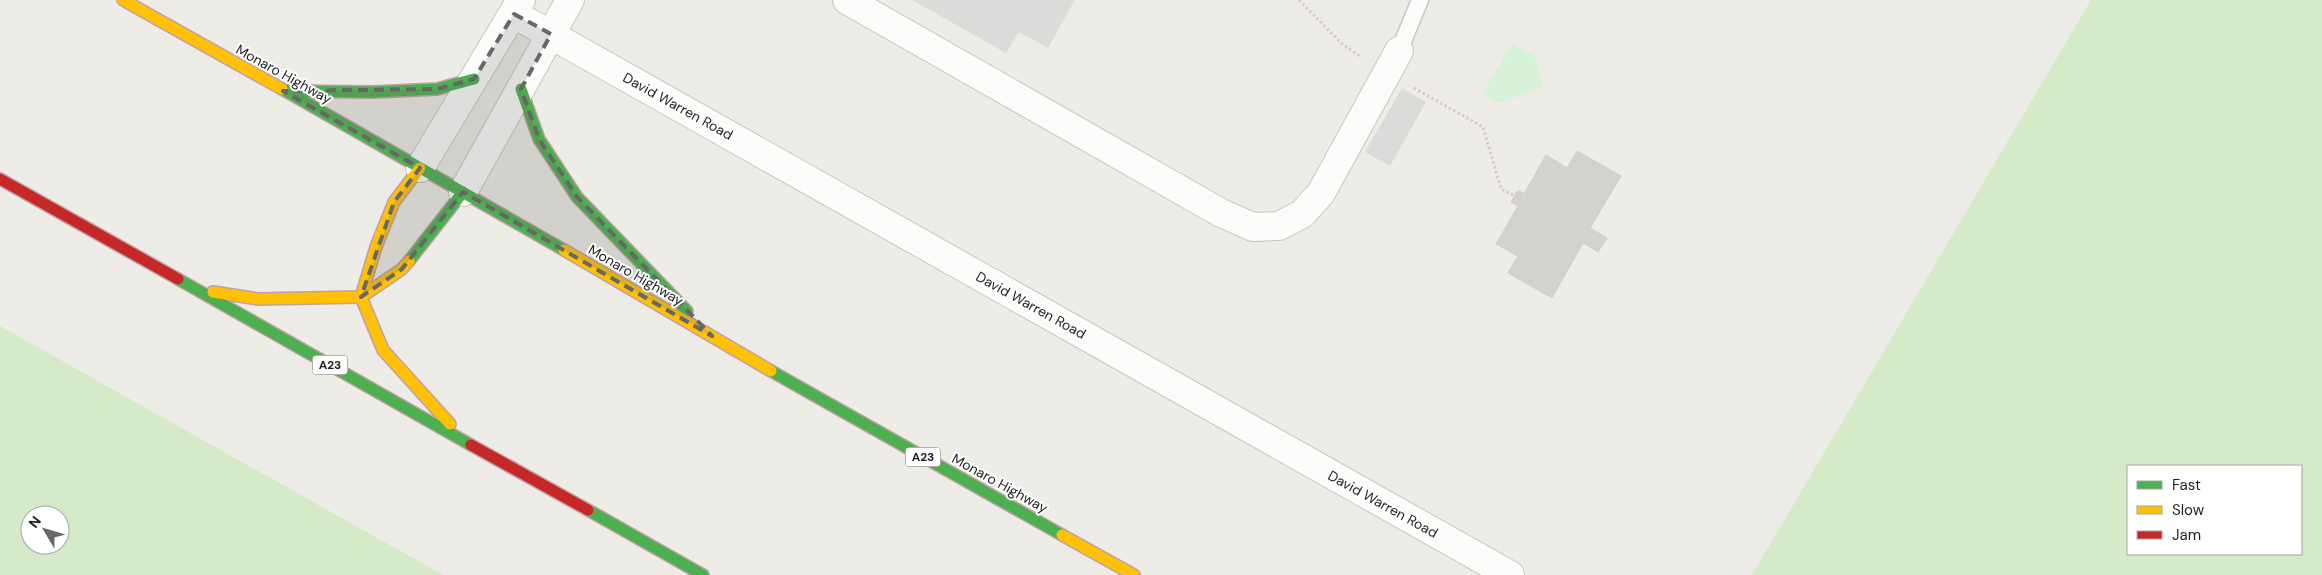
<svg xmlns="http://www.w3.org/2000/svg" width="2322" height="575" font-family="'DM Sans',sans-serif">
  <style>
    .residential { fill: #dcdbd9 }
    .grass { fill: #d5eac7; fill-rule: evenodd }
    .park { fill: #d6f3da }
    .building { fill: #d4d2ce; stroke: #d0cec9 }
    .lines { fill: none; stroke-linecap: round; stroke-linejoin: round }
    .lane-casing { stroke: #c6c6c3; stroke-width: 19 }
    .street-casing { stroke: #c6c6c3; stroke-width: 30 }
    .fast-casing { stroke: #c2a0a4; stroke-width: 14 }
    .slow-casing { stroke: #c2a0a4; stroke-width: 14 }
    .jam-casing { stroke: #c2a0a4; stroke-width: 14 }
    .path { stroke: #d6cbc7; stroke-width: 3; stroke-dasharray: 2.5 2.5; stroke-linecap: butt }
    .lane { stroke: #fcfcfb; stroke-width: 16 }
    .street { stroke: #fcfcfb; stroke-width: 28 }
    .fast { stroke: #4caf50; stroke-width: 11 }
    .slow { stroke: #ffc107; stroke-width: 11 }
    .jam { stroke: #c62828; stroke-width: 11 }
    .marked { fill: #676765; fill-opacity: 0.2; stroke: #676765; stroke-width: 4; stroke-dasharray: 10 6; stroke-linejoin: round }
    .labels { text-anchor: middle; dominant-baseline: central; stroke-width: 4; stroke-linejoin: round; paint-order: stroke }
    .shield { fill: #fff; stroke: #626262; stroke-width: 1 }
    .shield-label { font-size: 12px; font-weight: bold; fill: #1f1f1f }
    .street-label { font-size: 14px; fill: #1f1f1f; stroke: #fff }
  </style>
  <rect width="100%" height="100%" fill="#edece7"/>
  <g class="residential">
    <path d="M912,0H1075L1048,48L1019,32L1006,53Z"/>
    <path d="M1402,88L1426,102L1390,166L1365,152Z"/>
  </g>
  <g class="grass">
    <path d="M2091,0H2322V575H1752ZM2128,466H2301V554H2128Z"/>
    <path d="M0,326L443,575H0ZM30,515H60V545H30Z"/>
  </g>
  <path class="park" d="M1512,44L1536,57L1542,88L1498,103L1483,93Z"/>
  <path class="building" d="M1577,151L1621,176L1590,228L1607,238L1598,252L1583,243L1552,298L1508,273L1518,256L1496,244L1518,206L1511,202L1518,190L1524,194L1546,155L1567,168Z"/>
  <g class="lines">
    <g class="lane-casing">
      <path id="lane" d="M1399,51L1420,0"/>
    </g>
    <g class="street-casing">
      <g id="street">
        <path d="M847,0L1221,213L1253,227L1279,226L1302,214L1321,193L1399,51"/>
        <path d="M514,14L1510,575"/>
        <path d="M420,168L521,0"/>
        <path d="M463,192L570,0"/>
      </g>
    </g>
    <g class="fast-casing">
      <g id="fast">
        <path d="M282,89L564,250"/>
        <path d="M521,89L539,139L577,197L687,311"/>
        <path d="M287,91L373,92L437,89L474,79"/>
        <path d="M409,261L463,192"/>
        <path d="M178,279L471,445"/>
        <path d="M771,371L1062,535"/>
        <path d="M588,510L703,575"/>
      </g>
    </g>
    <g class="slow-casing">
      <g id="slow">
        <path d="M123,0L282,89"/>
        <path d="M420,168L394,202L376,247L361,297L383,350L450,424"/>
        <path d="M564,250L771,371"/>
        <path d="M213,292L258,299L361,297L402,269L409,261"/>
        <path d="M1062,535L1134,575"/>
      </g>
    </g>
    <g class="jam-casing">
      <g id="jam">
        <path d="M0,179L178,279"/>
        <path d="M471,445L588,510"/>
      </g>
    </g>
    <g class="path">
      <path d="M1299,0L1341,43L1361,57"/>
      <path d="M1414,88L1483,127L1501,189L1515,196"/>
    </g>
    <use href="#lane" class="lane"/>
    <use href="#street" class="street"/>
    <use href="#fast" class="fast"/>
    <use href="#slow" class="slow"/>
    <use href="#jam" class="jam"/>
  </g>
  <path class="marked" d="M514,14L551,34L521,89L539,139L577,197L712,336L463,192L402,269L361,297L394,202L420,168L283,91L437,89L474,79Z"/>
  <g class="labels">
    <g class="shield">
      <rect x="312.5" y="355.5" width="35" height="19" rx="4"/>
      <rect x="905.5" y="447.5" width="35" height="19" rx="4"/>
    </g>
    <g class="shield-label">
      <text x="330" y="365">A23</text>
      <text x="923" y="457">A23</text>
    </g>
    <g class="street-label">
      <text transform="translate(284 74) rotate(29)">Monaro Highway</text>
      <text transform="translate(678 106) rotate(29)">David Warren Road</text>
      <text transform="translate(636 275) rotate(30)">Monaro Highway</text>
      <text transform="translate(1031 305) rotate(29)">David Warren Road</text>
      <text transform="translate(1000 483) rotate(29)">Monaro Highway</text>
      <text transform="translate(1383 504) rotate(29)">David Warren Road</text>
    </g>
  </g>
  <rect x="2127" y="465" width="175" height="90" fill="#ffffff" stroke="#a5a5a5"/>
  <rect x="2137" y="481" width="25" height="8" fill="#4caf50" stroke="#a5a5a5"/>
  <text x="2172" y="490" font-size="15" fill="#1f1f1f">Fast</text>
  <rect x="2137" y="506" width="25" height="8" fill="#ffc107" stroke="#a5a5a5"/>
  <text x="2172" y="515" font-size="15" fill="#1f1f1f">Slow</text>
  <rect x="2137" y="531" width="25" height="8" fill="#c62828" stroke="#a5a5a5"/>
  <text x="2172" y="540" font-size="15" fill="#1f1f1f">Jam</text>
  <g transform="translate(45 530) rotate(308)"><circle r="24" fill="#ffffff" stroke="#a5a5a5"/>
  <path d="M0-4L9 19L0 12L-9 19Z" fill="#676765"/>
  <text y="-8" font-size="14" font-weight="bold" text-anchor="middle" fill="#1f1f1f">N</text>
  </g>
</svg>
